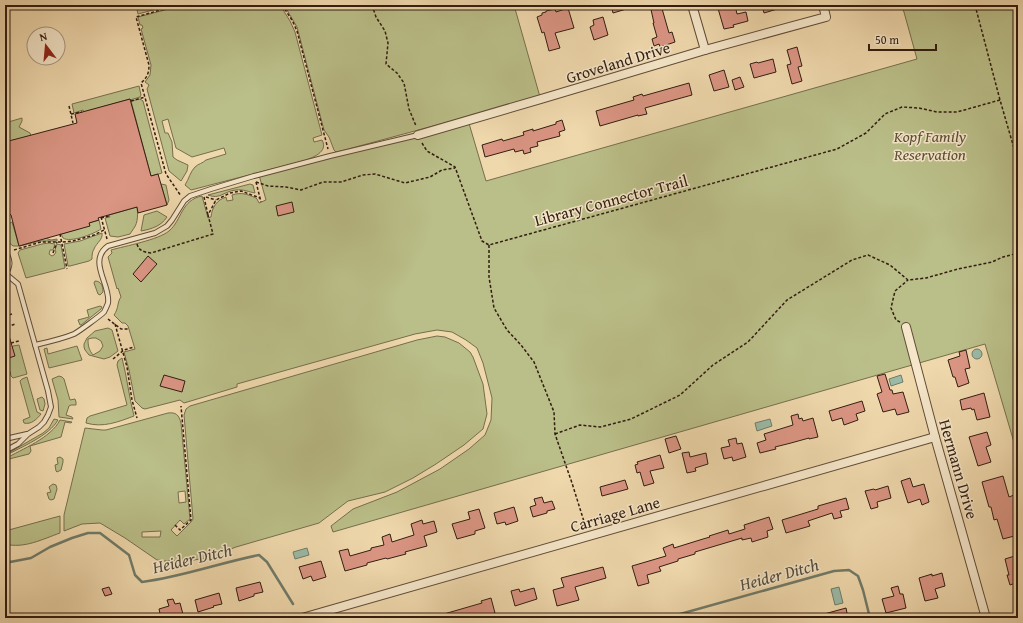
<svg xmlns="http://www.w3.org/2000/svg" width="1023" height="623" font-family="'Gentium Book Plus',serif">
  <style>
    .green { fill: #babe88; stroke: #766e4c; fill-rule: evenodd }
    .water { fill: #9abaa6; stroke: #707b6a }
    .lines { fill: none; stroke-linecap: round; stroke-linejoin: round }
    .stream { stroke: #707b6a; stroke-width: 2.5 }
    .building { fill: #da9583; stroke: #321d11 }
    .service-casing { stroke: #614c38; stroke-width: 6 }
    .minor-casing { stroke: #614c38; stroke-width: 10 }
    .path { stroke: #321d11; stroke-width: 1.5; stroke-dasharray: 3 2; stroke-linecap: butt }
    .service { stroke: #f5e6c9; stroke-width: 4 }
    .minor { stroke: #f5e6c9; stroke-width: 8 }
    .labels { text-anchor: middle; dominant-baseline: central; stroke-width: 3; stroke-linejoin: round; paint-order: stroke }
    .street-label { font-size: 16px; fill: #321d11; stroke: #f5e6c9 }
    .park-label { font-size: 16px; font-style: italic; fill: #5b4d35; stroke: #f5e6c9 }
    .water-label { font-size: 17px; font-style: italic; fill: #514c3e; stroke: #f5e6c9 }
  </style>
  <rect width="100%" height="100%" fill="#efd8ac"/>
  <filter id="stains"><feTurbulence type="fractalNoise" baseFrequency=".005" numOctaves="4"/><feColorMatrix values="0 0 0 0 .2 0 0 0 0 .09 0 0 0 0 .02 0 0 0 .5 -.17"/></filter>
  <radialGradient id="worn" r=".72"><stop offset=".6" stop-color="#630" stop-opacity="0"/><stop offset="1" stop-color="#630" stop-opacity=".3"/></radialGradient>
  <g class="green">
    <path d="M136,5H172L138,14Z"/>
    <path d="M184,5H280L290,21L295,32L322,135L313,138L314,142L322,140C329,152 312,158 303,161L191,190L185,185C189,179 190,172 195,167C198,164 203,163 206,160L226,154L224,148L192,157L176,148L168,119L162,121L165,133H168L172,142L173,157L177,160L188,165L187,171L181,181L169,171L147,89L149,85L145,82L150,75L151,65L141,29L143,28L142,25H140L138,17Z"/>
    <path d="M284,5H514L540,97L341,151L336,152L334,150L329,137L324,130L297,27Z"/>
    <path d="M902,5H1018V456L985,344L333,532L331,526L353,509L397,492L440,469L469,449L485,435L491,420L492,398L483,363L477,348L466,340L452,332L437,330L415,334L237,384V387L184,403L180,400L145,409L142,408L135,401L129,370L124,352L135,349L128,326L125,323H122L114,315C119,308 117,302 121,297L118,288L117,289L108,257L112,253L111,250C125,246 158,240 169,231C182,220 181,200 202,196L208,218L211,217C212,207 217,200 226,197L227,201L233,200L232,195C241,192 247,194 256,198L257,199L259,203L266,200L259,175L468,120L486,181L917,59Z"/>
    <path d="M139,86L141,95L140,97L130,100V99L84,112L83,110L74,113L72,104Z"/>
    <path d="M140,99L143,101L162,173L151,176L131,101Z"/>
    <path d="M22,118V121L19,127L30,133L31,136L5,142V123Z"/>
    <path d="M161,184L166,185L169,200L167,205Z"/>
    <path d="M250,184L253,185L255,193C249,192 243,189 236,190C224,191 220,200 208,195Z"/>
    <path d="M137,207C138,213 138,223 134,228C133,230 131,232 130,234L118,237L110,236L105,218L110,217L109,215Z"/>
    <path d="M157,211L167,217C161,226 152,229 141,231L144,215Z"/>
    <path d="M99,220L101,229C94,234 70,243 63,238L61,234L89,225V223Z"/>
    <path d="M12,222L19,246L45,238L51,240L57,239V241H40L20,246H13L7,241L5,231L7,228L8,224Z"/>
    <path d="M102,233C103,240 97,242 94,249C92,252 92,256 92,259L89,261L70,266H68L64,244L80,241Z"/>
    <path d="M49,243L55,244L53,250H50L49,254L52,256L54,255L56,252L55,250L57,244L61,245L65,268L26,278L18,253L20,250L42,244Z"/>
    <path d="M95,281C101,281 103,286 103,292L100,295L98,294L94,283Z"/>
    <path d="M100,306L102,307L101,309L81,325H80L78,320L89,317L87,310Z"/>
    <path d="M108,328L112,330L118,351L110,357L104,359L89,355L85,350L84,347V344L87,338L95,331ZM92,338H96L101,341L103,346L100,351L93,355C89,350 88,346 88,339Z"/>
    <path d="M437,336L445,337L459,343L470,352L473,357L483,384L487,414L483,429L464,445L436,464L413,478L385,492L348,501L319,523L236,547L207,558L187,561H164L157,560L125,538L100,523L82,524L64,531V515L85,428L102,430H106L168,413C176,412 179,415 181,423L190,519L184,524L180,520L171,530L177,536L191,522L193,519L184,415L186,409L190,406L417,340ZM185,491L186,502L179,503L178,492ZM161,531L160,537H142V532Z"/>
    <path d="M19,345L27,374L13,378L11,376L10,371L5,372V359L14,356L12,348L13,346Z"/>
    <path d="M77,346L82,360L49,368L44,349L47,348L48,354Z"/>
    <path d="M122,358C127,377 129,397 134,416C118,422 103,428 86,423L87,418L90,416L127,405L117,365L118,361Z"/>
    <path d="M59,376L62,377L64,379L70,400L75,399L76,402V405H71L69,406L66,415L72,417L73,419L59,417L58,400L52,379Z"/>
    <path d="M27,377L37,412L41,414C37,419 31,425 24,423L23,420L30,417L20,381L22,379Z"/>
    <path d="M42,397L44,399L45,404L43,411L40,410L37,399Z"/>
    <path d="M54,419L58,420C49,436 21,447 5,456V455L43,433L49,428Z"/>
    <path d="M60,420L72,422L71,423L65,422L61,437L30,446L31,451L29,454L5,460V459C22,449 51,438 60,420Z"/>
    <path d="M60,457L63,459V462L61,470L57,472L56,471L55,465L58,464L57,458Z"/>
    <path d="M53,484L56,485L57,489L54,499L51,500L49,499L47,493L51,492L49,487Z"/>
    <path d="M60,516V533C43,539 24,549 5,544V531Z"/>
  </g>
  <g class="water">
    <circle cx="977" cy="354" r="5"/>
    <path d="M901,375L903,382L891,386L889,379Z"/>
    <path d="M770,419L772,426L757,431L755,423Z"/>
    <path d="M307,548L309,555L295,559L293,552Z"/>
    <path d="M839,587L843,603L835,605L831,589Z"/>
  </g>
  <g class="lines">
    <g class="stream">
      <path d="M5,561L10,562L31,558L50,547L72,538L88,533H100L129,555L135,575L142,582C182,577 219,563 259,555L267,562L293,604"/>
      <path d="M597,618C611,612 628,615 643,618"/>
      <path d="M662,618L673,616L834,571L849,570L858,576L863,590L870,618"/>
    </g>
  </g>
  <g class="building">
    <path d="M611,5H633V7L613,13Z"/>
    <path d="M650,5H661L669,33L672,32L675,42L660,47L659,44L654,46L652,39L657,37L653,23H654Z"/>
    <path d="M717,5H735L737,14L746,12L748,21L733,25L734,27L724,29Z"/>
    <path d="M762,5H784V7L764,13Z"/>
    <path d="M568,8L574,28L555,33L560,48L549,51L544,32L542,33L537,17L542,15V13L546,12V11L555,9L556,12Z"/>
    <path d="M603,17L608,35L594,40L590,27L594,25L593,20Z"/>
    <path d="M797,47L802,66L798,67L802,81L792,84L787,65L791,64L787,50Z"/>
    <path d="M773,59L776,72L754,78L750,64L757,62L758,63Z"/>
    <path d="M724,70L729,87L714,91L709,75Z"/>
    <path d="M740,77L744,87L735,90L732,80Z"/>
    <path d="M689,83L692,95L645,108L647,114L638,116V115L600,126L596,111L634,100L633,97L642,94L643,96Z"/>
    <path d="M130,99L151,176L158,174L167,205L138,213L137,207L98,218L99,220L89,223L90,226L19,246L11,215L5,210V142L77,123L75,114Z"/>
    <path d="M562,120L565,130L559,132L560,136L537,142L538,146L530,148L531,152L524,154L523,150L515,152L514,149L485,157L482,145L502,139L503,141L524,135L523,132L533,129V131L556,124V122Z"/>
    <path d="M292,202L294,212L278,216L276,206Z"/>
    <path d="M148,256L157,264L141,282L133,274Z"/>
    <path d="M5,329H7L15,356L5,359Z"/>
    <path d="M966,350L970,368L965,369L969,383L958,387L955,377H953L948,360L960,356L959,352Z"/>
    <path d="M885,374L890,390H892L893,394L903,392L909,412L897,415L895,409L883,412L877,394L882,392L877,376Z"/>
    <path d="M164,375L185,381L182,392L160,386Z"/>
    <path d="M984,393L990,417L977,420L974,409L972,410L971,408L962,410L960,400Z"/>
    <path d="M862,401L865,411L856,414L858,420L844,425L842,418L832,421L829,411Z"/>
    <path d="M798,414L799,419L802,418L803,421L813,418L818,437L809,439V438L791,443L775,447L776,449L760,453L757,443L766,440L764,434L793,425L791,416Z"/>
    <path d="M987,432L991,445L986,447L991,462L978,466L969,437Z"/>
    <path d="M676,436L681,449L669,453L665,439Z"/>
    <path d="M736,438L737,444L742,443L746,457L733,461L732,457L724,459L721,448L730,446L728,440Z"/>
    <path d="M689,452L690,457L706,453L708,464L695,468L696,471L687,473L682,453Z"/>
    <path d="M660,455L664,468L650,471L654,483L644,486L640,472L637,473L635,465L638,464L637,462Z"/>
    <path d="M1003,476L1009,497L1014,495L1018,511V535L1003,539L997,519L994,520L991,507H989L982,482Z"/>
    <path d="M910,478L913,487L924,484L929,502L922,505L920,499L908,503L901,481Z"/>
    <path d="M625,480L628,489L602,496L600,487Z"/>
    <path d="M888,486L891,498L877,502L878,507L871,509L865,491L874,489L875,490Z"/>
    <path d="M542,497L544,503L552,501L555,509L547,511V513L533,517L530,507L536,505L534,499Z"/>
    <path d="M846,498L849,509L840,511L842,517L834,519L832,513L808,521L810,526L786,533L782,520L818,509V506Z"/>
    <path d="M514,507L518,521L506,525L505,522L497,524L494,513Z"/>
    <path d="M479,509L485,528L475,531V534L457,539L452,524L470,519L468,512Z"/>
    <path d="M769,517L773,529L767,531L768,537L752,542L751,538L742,540V538L695,552V554L678,559V561L659,567L661,571L647,575L649,583L638,586L632,566L666,556L663,548L673,544L674,548L703,539L710,537L709,536L728,530L729,534L745,529L744,525Z"/>
    <path d="M422,520L423,524L434,521L437,532L424,536L427,546L405,552L406,554L387,559L386,558L367,563V565L345,571L339,551L348,549L350,556L371,550V548L384,545L382,537L390,534L392,542L414,535L411,524Z"/>
    <path d="M1018,555V582L1010,585L1007,575H1009L1005,559Z"/>
    <path d="M321,561L326,577L313,581L311,576L303,579L299,567Z"/>
    <path d="M603,567L606,578L575,587L579,600L557,606L553,590L564,587L561,578Z"/>
    <path d="M942,573L945,586L935,589L938,598L925,601L919,578L932,574V576Z"/>
    <path d="M260,582L263,592L254,594V596L239,601L236,588Z"/>
    <path d="M898,586L900,594H903L906,608L886,613L882,599L894,596L891,588Z"/>
    <path d="M109,587L112,594L105,596L102,589Z"/>
    <path d="M534,588L537,599L515,606L511,591L519,589L520,592Z"/>
    <path d="M219,593L222,604L213,606L214,607L198,612L195,600Z"/>
    <path d="M491,598L495,613L476,618H437V616L482,603L481,601Z"/>
    <path d="M173,599L175,604L180,603L184,618H161L159,609L169,606L167,600Z"/>
    <path d="M846,608L848,618H817V616Z"/>
  </g>
  <g class="lines">
    <g class="service-casing">
      <g id="service">
        <path d="M5,252C11,259 11,267 5,274"/>
        <path d="M35,345C48,342 62,339 74,334C78,332 100,316 104,312C105,310 107,306 108,303C111,285 87,261 108,246L155,233L167,226L172,220L184,201L190,196L211,189L254,176L330,156L418,135"/>
        <path d="M5,439L27,434"/>
        <path d="M5,451L18,444L28,434L39,427L44,422L48,415L51,407L48,391L18,284L6,274"/>
      </g>
    </g>
    <g class="minor-casing">
      <g id="minor">
        <path d="M692,5L705,50"/>
        <path d="M418,135L541,99L705,50L826,17L823,5"/>
        <path d="M906,327L935,437L986,618"/>
        <path d="M302,618L935,437"/>
      </g>
    </g>
    <g class="path">
      <path d="M178,5L136,17L149,65C149,73 147,78 141,83L166,174L181,196"/>
      <path d="M282,5L292,20L297,31L328,149"/>
      <path d="M372,5L376,17L385,31L388,43L386,64L397,73L404,83L409,109L416,126"/>
      <path d="M975,5L1000,100L1018,162"/>
      <path d="M131,101L145,97"/>
      <path d="M69,106L73,123"/>
      <path d="M71,114L82,112"/>
      <path d="M422,143L427,151L455,167L482,241L489,245L837,149L866,133L885,114L902,107L919,108L937,112H957L1000,100"/>
      <path d="M256,182L268,186L286,187L301,190L323,182H341L363,175L375,174L405,183L430,177L442,170L455,168"/>
      <path d="M256,182L261,202"/>
      <path d="M204,197L208,215"/>
      <path d="M206,197L216,200"/>
      <path d="M101,217L107,239"/>
      <path d="M101,218L109,216L108,215"/>
      <path d="M60,234L67,269"/>
      <path d="M137,244C139,251 144,252 151,253L213,234L208,215L216,200L230,193L241,191L260,198"/>
      <path d="M489,245V277L494,308L507,330L521,345L534,362L554,412L555,434L572,483L586,528"/>
      <path d="M14,250L41,242H62L73,241L94,235L104,230"/>
      <path d="M53,253L57,242"/>
      <path d="M5,316L12,314"/>
      <path d="M108,319L121,329H129"/>
      <path d="M900,322L896,320L891,308L895,291L908,280"/>
      <path d="M115,324L127,367L132,400L137,418"/>
      <path d="M7,327L15,324"/>
      <path d="M11,343L19,341"/>
      <path d="M113,359L124,350L134,347"/>
      <path d="M555,434L580,425L600,427L631,419L680,395L713,365L748,342L787,300L852,260L868,255L890,265L908,280L926,278L958,269L992,262L1003,257L1018,253"/>
      <path d="M175,525L180,530L191,520L181,406"/>
    </g>
    <use href="#service" class="service"/>
    <use href="#minor" class="minor"/>
  </g>
  <g class="labels">
    <g class="street-label">
      <text transform="translate(618 62) rotate(-17)">Groveland Drive</text>
      <text transform="translate(611 200) rotate(-15)">Library Connector Trail</text>
      <text transform="translate(959 469) rotate(74)">Hermann Drive</text>
      <text transform="translate(615 514) rotate(-16)">Carriage Lane</text>
    </g>
    <g class="park-label">
      <text x="930" y="136">Kopf Family<tspan x="930" dy="18">Reservation</tspan></text>
    </g>
    <g class="water-label">
      <text transform="translate(192 558) rotate(-13)">Heider Ditch</text>
      <text transform="translate(779 574) rotate(-15)">Heider Ditch</text>
    </g>
  </g>
  <rect width="1023" height="623" fill="none" stroke="#efd8ac" stroke-width="20"/>
  <rect x="6" y="6" width="1011" height="611" fill="none" stroke="#321d11" stroke-width="2"/>
  <rect x="10" y="10" width="1003" height="603" fill="none" stroke="#321d11"/>
  <g transform="translate(46 46) rotate(344)"><circle r="19" fill="#f5e6c9" stroke="#a7967f"/>
  <path d="M0-3L7 15L0 10L-7 15Z" fill="#8f2418"/>
  <text y="-6" font-size="11" font-weight="bold" text-anchor="middle" fill="#321d11">N</text>
  </g>
  <path d="M869 44v6h67v-6" fill="none" stroke="#321d11" stroke-width="2"/>
  <text x="875" y="44" font-size="12" fill="#321d11" stroke="#f5e6c9" stroke-width="3" paint-order="stroke">50 m</text>
  <rect width="100%" height="100%" filter="url(#stains)"/>
  <rect width="100%" height="100%" fill="url(#worn)"/>
</svg>
